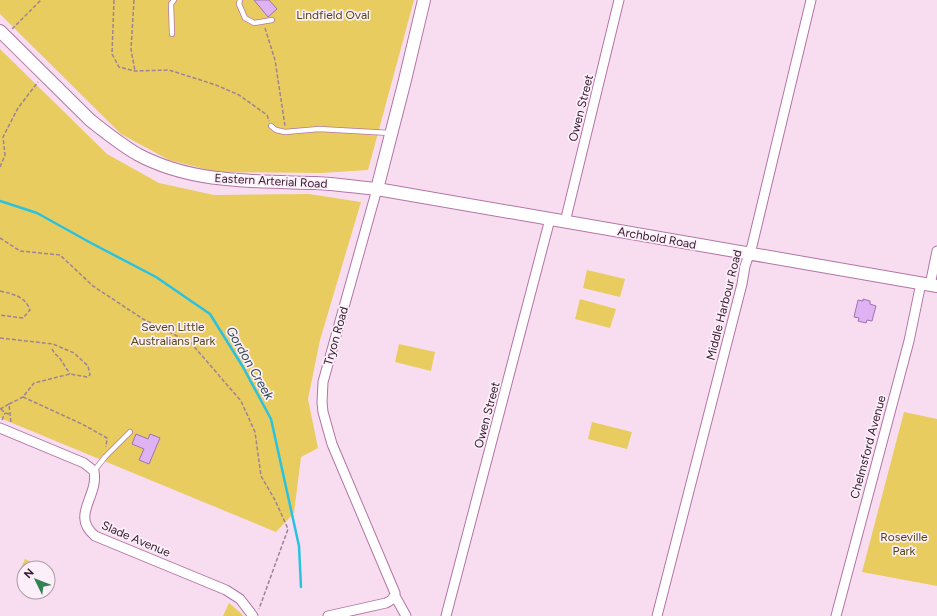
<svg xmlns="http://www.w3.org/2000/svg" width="937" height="616" font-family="Figtree,sans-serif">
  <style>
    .green { fill: #e9cc5f }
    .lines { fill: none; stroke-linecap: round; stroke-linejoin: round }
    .stream { stroke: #29c2e0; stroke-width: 2.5 }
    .building { fill: #deb2f3; stroke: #9e74b1 }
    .lane-casing { stroke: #b375a5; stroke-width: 6 }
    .street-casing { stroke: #b375a5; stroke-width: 11 }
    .secondary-casing { stroke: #b375a5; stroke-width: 14 }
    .path { stroke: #9d8396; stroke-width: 1.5; stroke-dasharray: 4 2; stroke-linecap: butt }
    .lane { stroke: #fff; stroke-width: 4.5 }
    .street { stroke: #fff; stroke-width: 9 }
    .secondary { stroke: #fff; stroke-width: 12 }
    .labels { text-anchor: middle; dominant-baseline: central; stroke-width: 3.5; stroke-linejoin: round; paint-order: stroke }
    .park-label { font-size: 12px; fill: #55470e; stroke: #fdeff9 }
    .street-label { font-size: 12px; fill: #31192c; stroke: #fdeff9 }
    .water-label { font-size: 13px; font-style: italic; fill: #2e4c53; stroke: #fdeff9 }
  </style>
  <rect width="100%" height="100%" fill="#f8ddf1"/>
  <g class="green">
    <path d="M0,0H414L368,170L321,173L217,172L169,160L121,134L0,14Z"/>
    <path d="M0,49L107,154L159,183L214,195L309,194L361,202L320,340L308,399L318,448L301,457L294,513L276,532L0,418Z"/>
    <path d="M587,270L625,279L620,297L583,288Z"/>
    <path d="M580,299L616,309L610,328L575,319Z"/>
    <path d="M399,344L435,352L431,371L395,362Z"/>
    <path d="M904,412L937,419V586L862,572Z"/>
    <path d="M592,422L632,432L627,449L588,439Z"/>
    <path d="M25,559L45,568H24V574L19,572Z"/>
    <path d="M229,603L242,614L243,616H223Z"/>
  </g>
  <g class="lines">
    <path class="stream" d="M0,201L37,213L91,243L156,277L210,314L243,367L271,419L299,546L301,587"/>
  </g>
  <g class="building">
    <path d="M254,0H269L277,9L268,17Z"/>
    <path d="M863,299L870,301V304L876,306L872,321L867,320L866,323L858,321L859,318L854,317L858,300L863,301Z"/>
    <path d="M136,434L148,439L150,434L160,438L149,464L139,460L144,449L132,444Z"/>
  </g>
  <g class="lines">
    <g class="lane-casing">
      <g id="lane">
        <path d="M240,0L239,4L245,18L254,23L272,20"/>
        <path d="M172,34L171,4L174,0"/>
        <path d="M271,126L276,130L285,132L319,129L390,133"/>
        <path d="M94,471L105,457L130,432"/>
      </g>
    </g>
    <g class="street-casing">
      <g id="street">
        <path d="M565,222L619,0"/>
        <path d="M930,285L937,251"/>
        <path d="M0,428L84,463L94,471C99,497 70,515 95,536L226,590L240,599L253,616"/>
        <path d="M395,596L406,616"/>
        <path d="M328,616L386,603C390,601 394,599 395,593L332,444L323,412L322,402L323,382L377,189"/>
        <path d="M446,616L550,219"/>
        <path d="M657,616L742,284L745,266L752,246L811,0"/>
        <path d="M836,616L909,341L921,283"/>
      </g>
    </g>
    <g class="secondary-casing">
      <g id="secondary">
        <path d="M0,31L90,120C105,132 120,144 137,154C192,184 256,181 316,183C336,184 357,187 377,189L937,286"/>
        <path d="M377,189L405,80L424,0"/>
      </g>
    </g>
    <g class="path">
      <path d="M114,0L112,54L119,67L135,71L169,70L216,85L239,95L267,115L269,121"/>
      <path d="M134,0L131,49L135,71"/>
      <path d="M265,28L275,60L285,126"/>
      <path d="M12,29L41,0"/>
      <path d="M0,167L5,155L3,137L18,108L38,82"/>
      <path d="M0,238L20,251L60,255L93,286L143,319L191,343L241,401L255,432L261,476L275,500L288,529L259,609"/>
      <path d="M0,291C13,294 25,296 30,310L23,318L0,315"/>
      <path d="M0,338L53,344L74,353L88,366L90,375L87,377L70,374L34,383L23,397L9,404L11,423"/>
      <path d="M52,349L55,354L59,357L70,374"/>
      <path d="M23,397L82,424L107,438L106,447"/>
      <path d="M0,409L9,404"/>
      <path d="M1,409L5,413L9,414"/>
      <path d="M2,420L5,413"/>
    </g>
    <use href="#lane" class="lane"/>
    <use href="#street" class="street"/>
    <use href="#secondary" class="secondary"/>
  </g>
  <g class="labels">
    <g class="park-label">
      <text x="333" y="15">Lindfield Oval</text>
      <text x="173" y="327">Seven Little<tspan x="173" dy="14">Australians Park</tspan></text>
      <text x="904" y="537">Roseville<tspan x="904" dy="14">Park</tspan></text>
    </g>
    <g class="street-label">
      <text transform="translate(581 108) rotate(-76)">Owen Street</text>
      <text transform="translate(271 181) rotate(3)">Eastern Arterial Road</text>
      <text transform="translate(657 238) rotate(10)">Archbold Road</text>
      <text transform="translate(724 305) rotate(-76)">Middle Harbour Road</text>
      <text transform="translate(336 336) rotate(-74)">Tryon Road</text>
      <text transform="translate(487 415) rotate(-75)">Owen Street</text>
      <text transform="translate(868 447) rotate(-75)">Chelmsford Avenue</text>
      <text transform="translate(136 539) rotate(23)">Slade Avenue</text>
    </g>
    <g class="water-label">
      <text transform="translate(250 363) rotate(60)">Gordon Creek</text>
    </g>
  </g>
  <g transform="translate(36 580) rotate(313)"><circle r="19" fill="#fdeff9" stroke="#ab99a7"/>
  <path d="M0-3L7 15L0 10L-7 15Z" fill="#328253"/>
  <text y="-6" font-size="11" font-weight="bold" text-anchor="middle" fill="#31192c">N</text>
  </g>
</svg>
